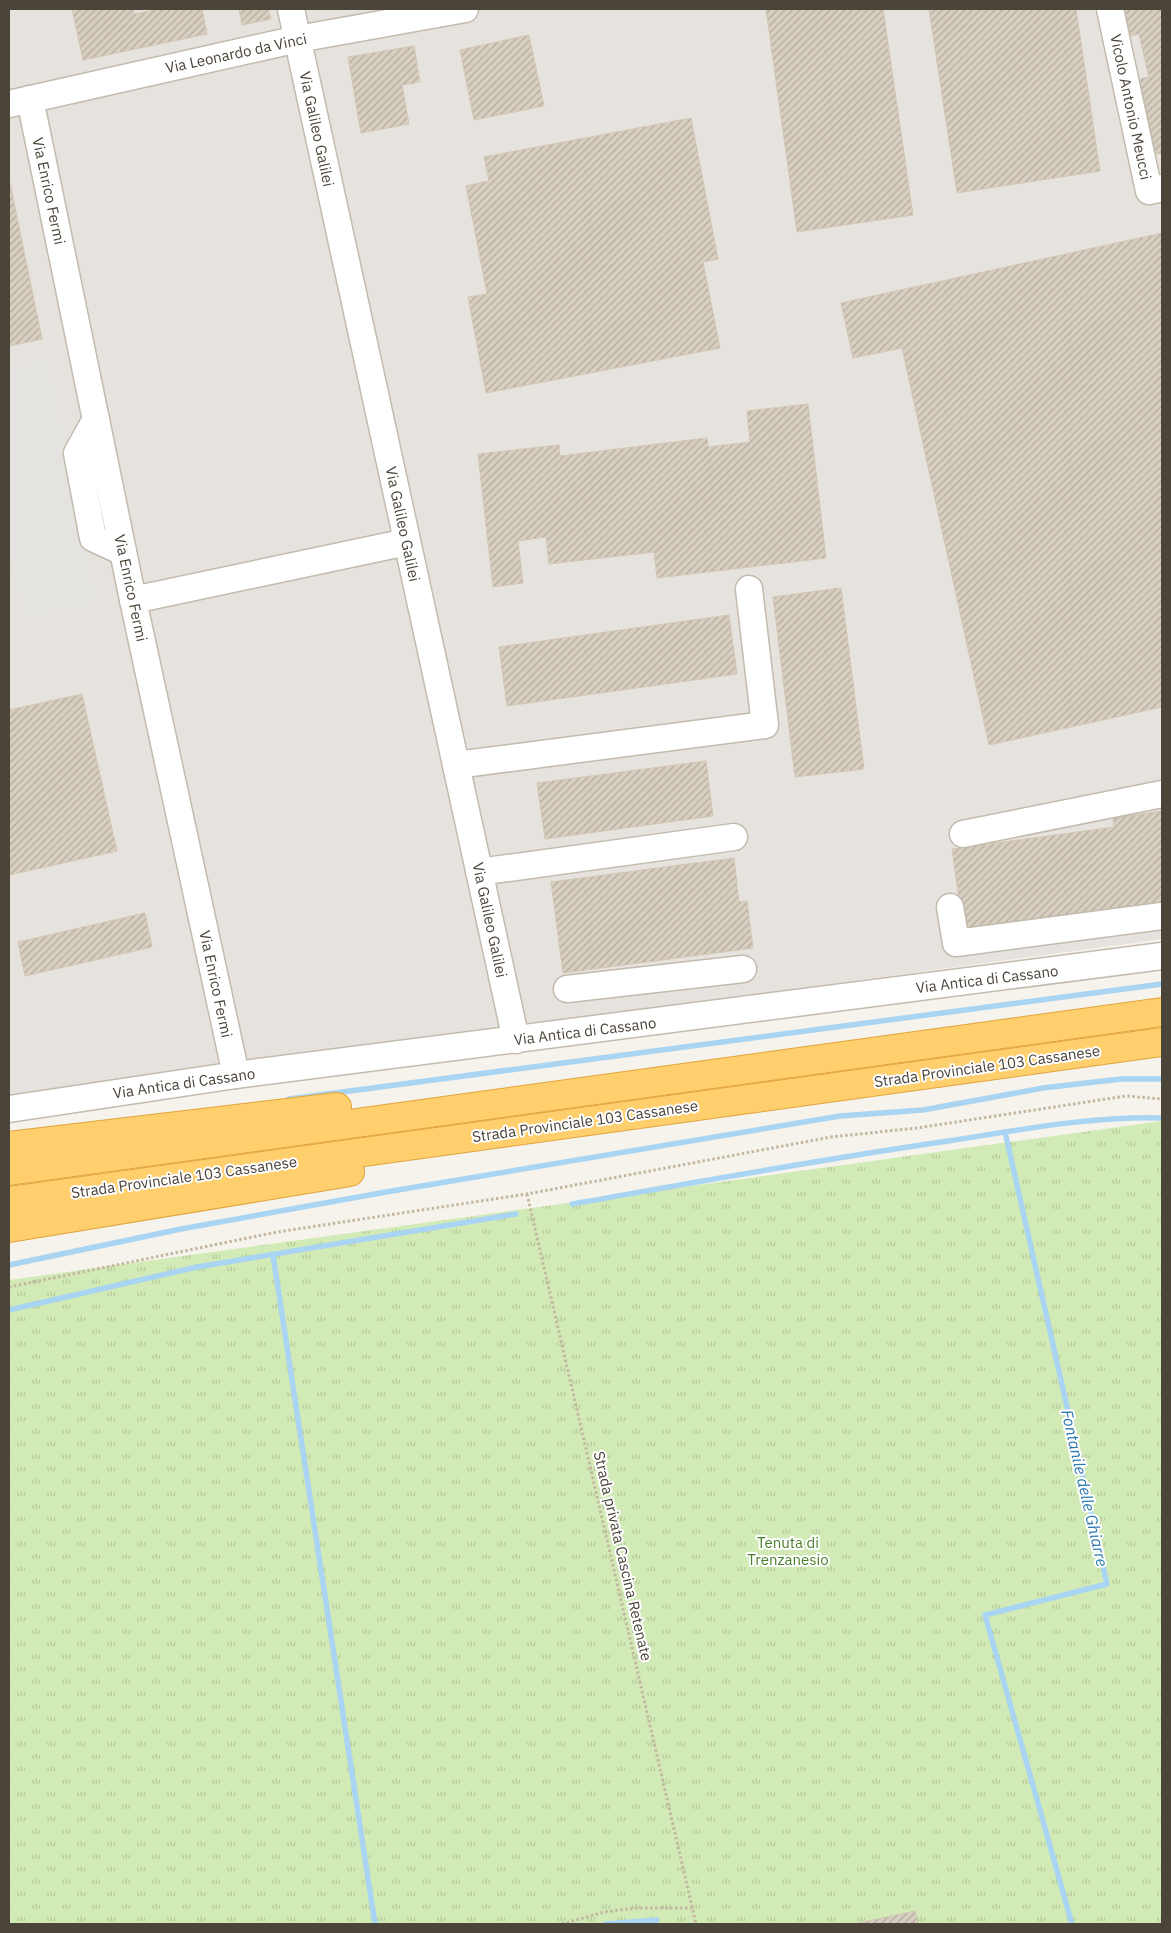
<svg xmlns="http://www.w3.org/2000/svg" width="1171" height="1933" font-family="'IBM Plex Sans',sans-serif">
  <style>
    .industrial { fill: #e6e2dd }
    .park { fill: url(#park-tufts) }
    .parking { fill: #e5e3e0 }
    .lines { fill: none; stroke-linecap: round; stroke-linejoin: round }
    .stream { stroke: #a9d4f2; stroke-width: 5.5 }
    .building { fill: url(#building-hatch); stroke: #d3c7b4 }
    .minor-casing { stroke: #c2bbae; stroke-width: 29 }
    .highway-casing { stroke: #e0a43c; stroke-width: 30 }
    .path { stroke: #c4b79f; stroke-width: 3; stroke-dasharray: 2.5 2.5; stroke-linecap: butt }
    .minor { stroke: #fff; stroke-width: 26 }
    .highway { stroke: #ffcf6e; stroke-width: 28 }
    .labels { text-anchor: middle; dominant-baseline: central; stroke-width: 4; stroke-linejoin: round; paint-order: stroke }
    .street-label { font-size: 15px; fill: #4b4439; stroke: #fff }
    .park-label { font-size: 15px; fill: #4a7f2a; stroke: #fff }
    .water-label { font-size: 16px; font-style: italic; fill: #2e7ab2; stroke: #fff }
  </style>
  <defs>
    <pattern id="park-tufts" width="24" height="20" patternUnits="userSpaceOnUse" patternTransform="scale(1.25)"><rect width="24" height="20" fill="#d2eab5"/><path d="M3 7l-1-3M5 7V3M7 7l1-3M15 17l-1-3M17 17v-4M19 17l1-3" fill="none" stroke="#b6ca9c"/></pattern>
    <pattern id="building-hatch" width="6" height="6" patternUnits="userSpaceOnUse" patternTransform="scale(1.25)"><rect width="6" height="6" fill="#d8cfc1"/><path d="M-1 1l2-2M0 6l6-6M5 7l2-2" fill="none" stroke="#b1aa9e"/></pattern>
  </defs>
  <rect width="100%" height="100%" fill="#f6f3ec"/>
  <path class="industrial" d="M9,9H1162V939L9,1096Z"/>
  <path class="park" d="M1162,1121V1924H9V1280Z"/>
  <g class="parking">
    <path d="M50,357L100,605L23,621L9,553V365Z"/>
    <path d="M1122,921L1124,939L963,960L961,942Z"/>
  </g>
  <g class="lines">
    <g class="stream">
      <path d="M289,1099L1162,984"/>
      <path d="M1005,1132L1107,1584L985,1615L1072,1924"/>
      <path d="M572,1204C697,1182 823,1159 948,1141C1019,1130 1091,1116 1162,1118"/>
      <path d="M273,1255L375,1924"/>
      <path d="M9,1265L181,1229L386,1192L840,1116L923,1110L1043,1088L1121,1079H1162"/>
      <path d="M9,1310L197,1267L516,1214"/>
      <path d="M605,1924L657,1920"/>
    </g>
  </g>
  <g class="building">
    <path d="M72,9H133L134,14L160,9H202L207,34L83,60Z"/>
    <path d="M239,9H268L271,19L242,25Z"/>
    <path d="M766,9H883L913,215L797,232Z"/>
    <path d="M929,9H1076L1100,171L957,193Z"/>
    <path d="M1124,9H1162V153L1152,155L1136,80L1149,77L1139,34L1130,36Z"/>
    <path d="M529,35L544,106L474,120L460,50Z"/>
    <path d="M414,46L420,82L402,85L409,124L361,133L348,57Z"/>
    <path d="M691,118L718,259L703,262L720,348L486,393L468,297L487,294L466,186L489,181L484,157Z"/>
    <path d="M9,178L42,339L9,346Z"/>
    <path d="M1162,233V707L989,745L902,348L853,358L841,303Z"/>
    <path d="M808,404L826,558L657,578L654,552L549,564L546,537L518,541L523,583L493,587L478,454L559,445L560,456L707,438L708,447L750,442L747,411Z"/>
    <path d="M841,588L864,769L795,777L773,597Z"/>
    <path d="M729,615L737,674L507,706L499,647Z"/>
    <path d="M82,694L117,851L9,875V710Z"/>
    <path d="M706,761L713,816L545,839L537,783Z"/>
    <path d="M1162,811V902L963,929L952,849L1114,827L1113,818Z"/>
    <path d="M734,858L739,902L747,901L753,948L563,973L551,882Z"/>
    <path d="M145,913L152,947L25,976L18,942Z"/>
    <path d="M915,1911L918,1924H854Z"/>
  </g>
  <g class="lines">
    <g class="minor-casing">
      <g id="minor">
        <path d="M291,9L516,1040"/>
        <path d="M1110,9L1149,191L1162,188"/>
        <path d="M30,99L133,600L236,1075"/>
        <path d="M9,104L298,39L465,9"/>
        <path d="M96,419L77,453L93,538L123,552"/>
        <path d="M133,600L407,542"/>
        <path d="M456,765L765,725L749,589"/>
        <path d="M963,834L1162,794"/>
        <path d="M479,872L734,837"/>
        <path d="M950,907L956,943L1162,916"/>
        <path d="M567,989L743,969"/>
        <path d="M9,1109L236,1075L1162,956"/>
      </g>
    </g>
    <g class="highway-casing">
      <g id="highway">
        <path d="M9,1146L337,1107"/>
        <path d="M9,1171L1162,1012"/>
        <path d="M9,1201L1162,1042"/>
        <path d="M9,1228L350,1172"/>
      </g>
    </g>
    <g class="path">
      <path d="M527,1194L696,1924"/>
      <path d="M9,1287L277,1232L527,1194L831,1137L917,1128L1126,1096L1162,1099"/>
      <path d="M562,1924L604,1912L636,1908H692"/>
    </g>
    <use href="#minor" class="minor"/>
    <use href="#highway" class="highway"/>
  </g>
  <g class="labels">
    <g class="street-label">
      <text transform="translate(236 53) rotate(-12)">Via Leonardo da Vinci</text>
      <text transform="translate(1131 107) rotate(78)">Vicolo Antonio Meucci</text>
      <text transform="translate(317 129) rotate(78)">Via Galileo Galilei</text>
      <text transform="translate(49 191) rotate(78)">Via Enrico Fermi</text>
      <text transform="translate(403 524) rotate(78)">Via Galileo Galilei</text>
      <text transform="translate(131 588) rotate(78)">Via Enrico Fermi</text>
      <text transform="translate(490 920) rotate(78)">Via Galileo Galilei</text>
      <text transform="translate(987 979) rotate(-7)">Via Antica di Cassano</text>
      <text transform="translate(216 984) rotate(78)">Via Enrico Fermi</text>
      <text transform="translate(585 1031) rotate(-7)">Via Antica di Cassano</text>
      <text transform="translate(987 1066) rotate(-8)">Strada Provinciale 103 Cassanese</text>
      <text transform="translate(184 1083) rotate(-8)">Via Antica di Cassano</text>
      <text transform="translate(585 1121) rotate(-8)">Strada Provinciale 103 Cassanese</text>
      <text transform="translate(184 1177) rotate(-8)">Strada Provinciale 103 Cassanese</text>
      <text transform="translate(623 1556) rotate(77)">Strada privata Cascina Retenate</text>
    </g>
    <g class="park-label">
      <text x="788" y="1542">Tenuta di<tspan x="788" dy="17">Trenzanesio</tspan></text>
    </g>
    <g class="water-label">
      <text transform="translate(1085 1488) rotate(77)">Fontanile delle Ghiarre</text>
    </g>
  </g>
  <rect width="1171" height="1933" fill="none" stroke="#4b4439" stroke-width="20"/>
</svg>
